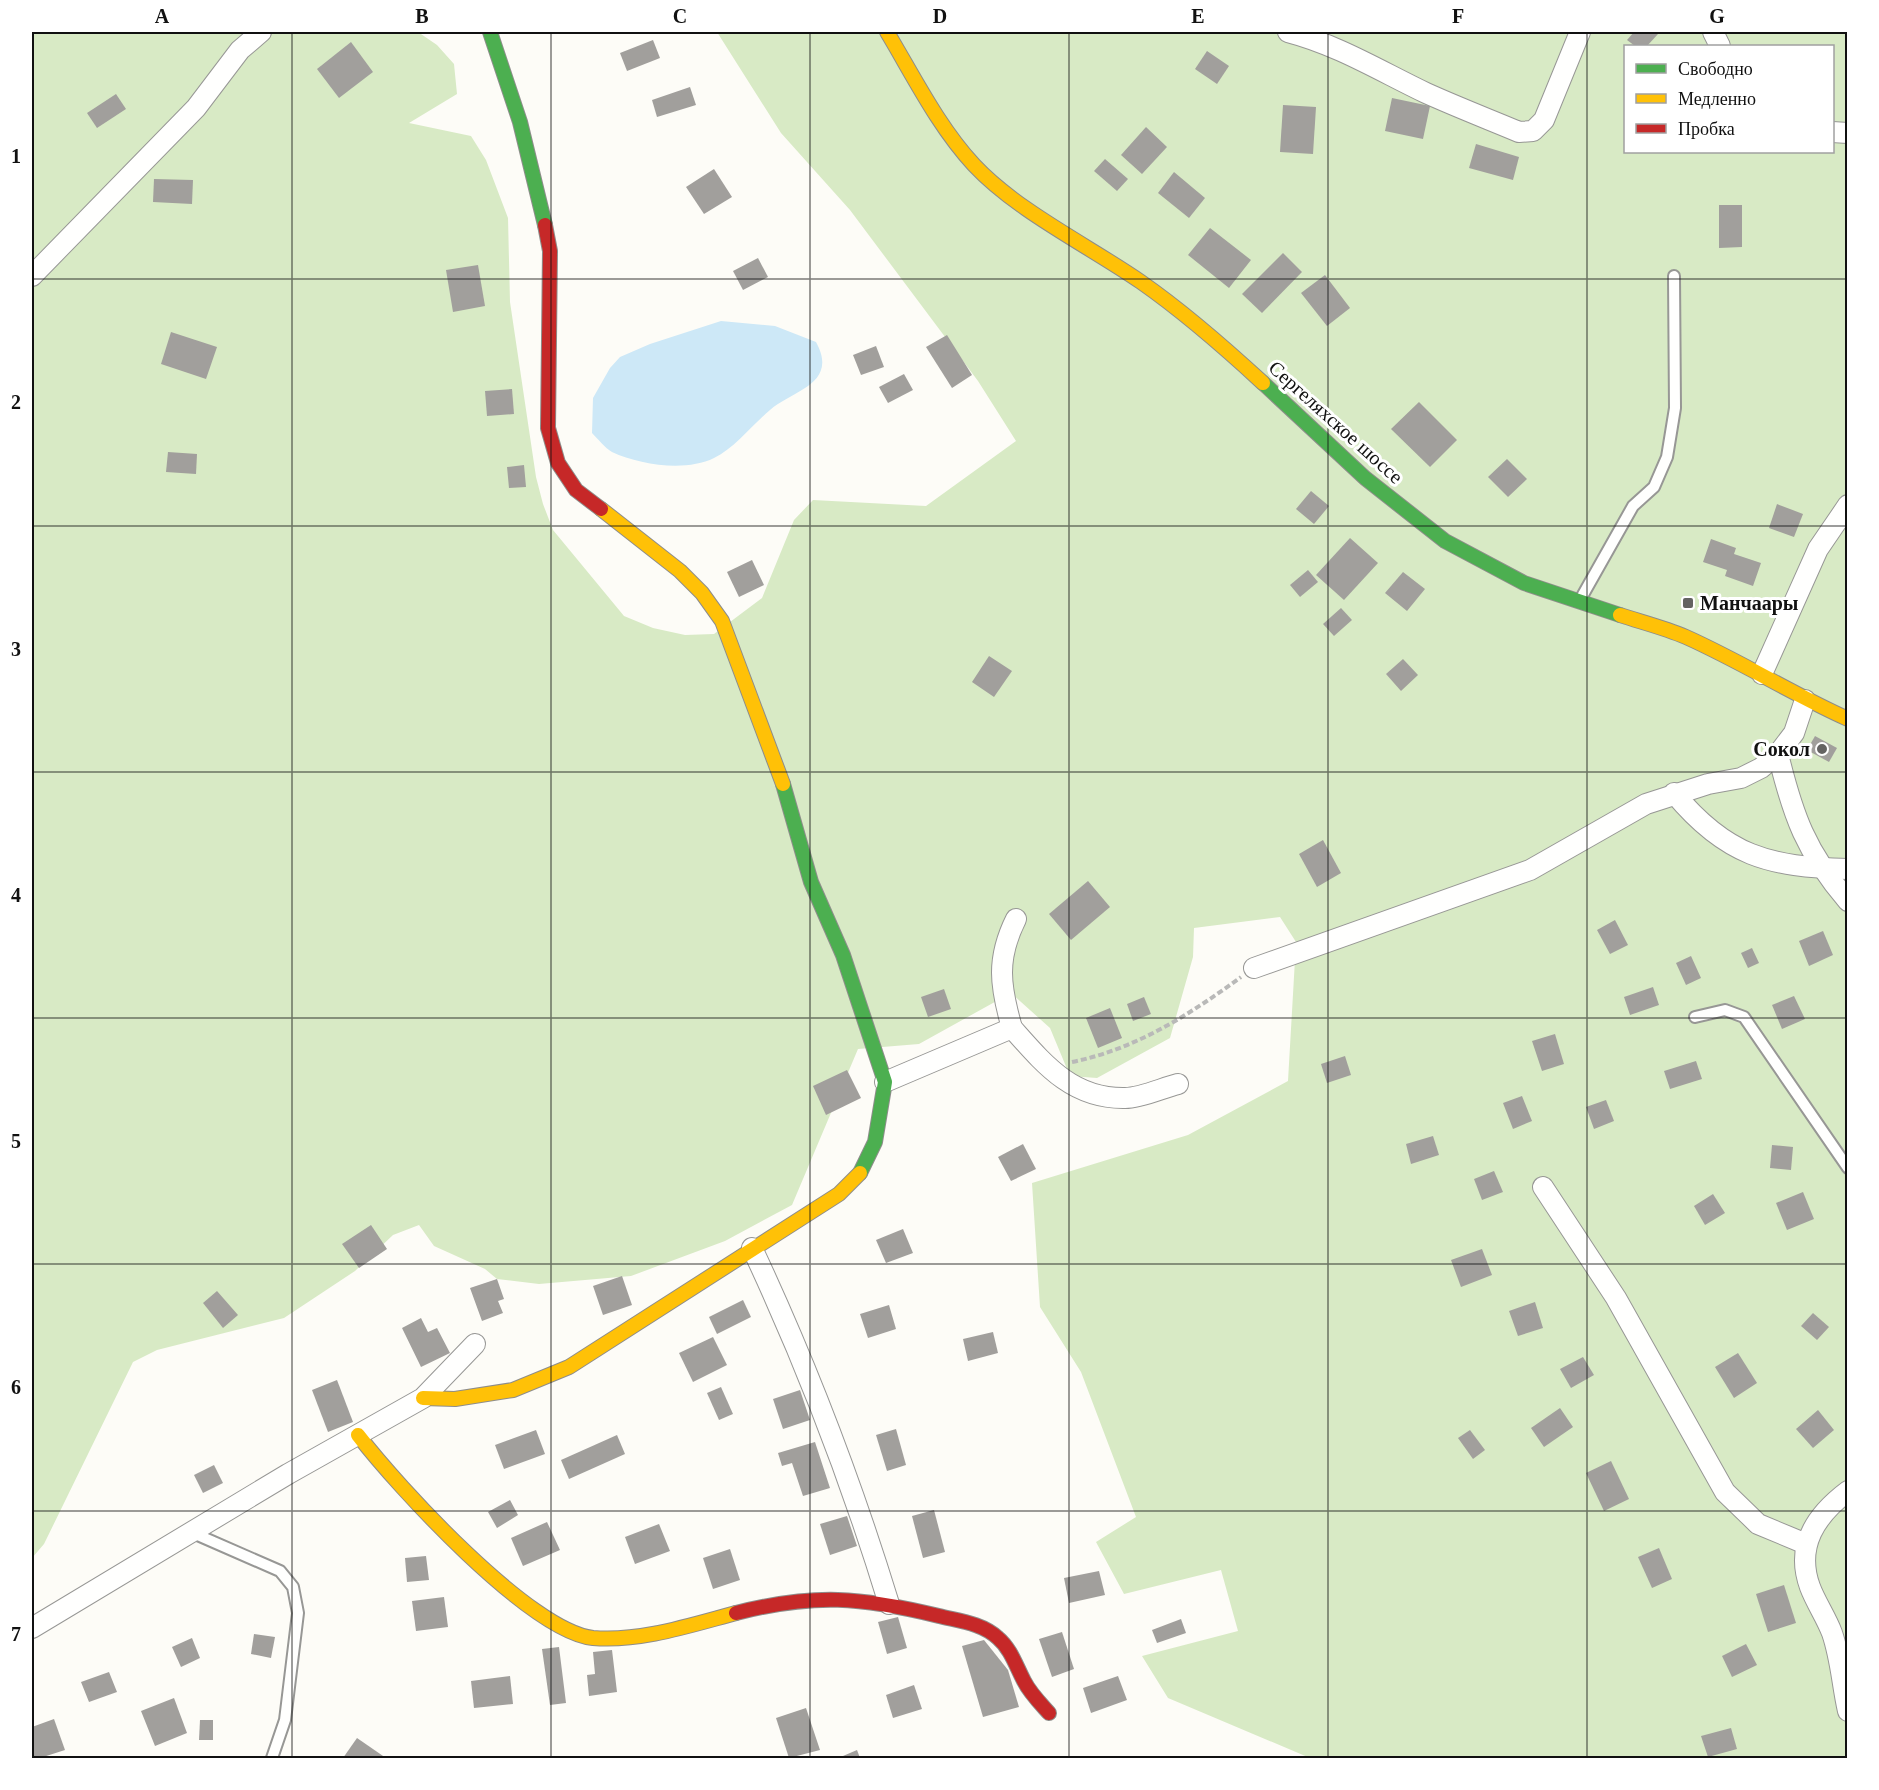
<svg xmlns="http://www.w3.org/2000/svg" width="1879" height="1790" font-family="'Times New Roman',serif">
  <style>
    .forest { fill: #d8eac5; fill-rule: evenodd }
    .water { fill: #cde8f7 }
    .building { fill: #a19f9c }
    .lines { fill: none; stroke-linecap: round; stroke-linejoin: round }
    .lane-casing { stroke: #979795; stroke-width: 14 }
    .street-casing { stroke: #979795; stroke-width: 22 }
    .fast-casing { stroke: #8e8d8b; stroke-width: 16 }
    .slow-casing { stroke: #8e8d8b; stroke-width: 16 }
    .jam-casing { stroke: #8e8d8b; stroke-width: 16 }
    .path { stroke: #b9b9b8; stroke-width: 4; stroke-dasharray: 6 3; stroke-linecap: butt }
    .lane { stroke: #fffffe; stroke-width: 10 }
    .street { stroke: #fffffe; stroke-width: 20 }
    .fast { stroke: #4caf50; stroke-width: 14 }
    .slow { stroke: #ffc107; stroke-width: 14 }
    .jam { stroke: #c62828; stroke-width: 14 }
    .grid { fill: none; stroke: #111; stroke-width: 1.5; stroke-opacity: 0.55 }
    .poi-dot { fill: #646362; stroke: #fff; stroke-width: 2 }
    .labels { text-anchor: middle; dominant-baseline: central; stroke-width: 6; stroke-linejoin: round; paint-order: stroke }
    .street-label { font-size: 20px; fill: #111; stroke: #fff }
    .poi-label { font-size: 20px; font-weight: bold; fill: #111; stroke: #fff; text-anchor: start }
    .neatline { fill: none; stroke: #111; stroke-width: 2 }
    .grid-label { font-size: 20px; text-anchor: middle; font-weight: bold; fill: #111 }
  </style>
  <rect width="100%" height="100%" fill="#fdfcf7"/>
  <path class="forest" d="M32,32H418L437,45L454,64L457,94L409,123L471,136L486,160L508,218L510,302L536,477L543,504L553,530L624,616L653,628L685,635L714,634L762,598L794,520L813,500L926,506L1016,441L978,381L850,210L781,133L717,32H1847V1758H1310L1168,1698L1142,1656L1238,1631L1221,1570L1124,1594L1096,1542L1136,1517L1081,1372L1040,1307L1032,1183L1188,1135L1288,1081L1296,942L1280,917L1194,928L1193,957L1170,1038L1097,1078L1070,1076L1050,1028L1011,993L919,1044L858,1049L792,1205L725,1241L631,1276L539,1284L497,1279L485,1269L434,1246L419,1225L393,1235L355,1271L284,1318L157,1350L133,1362L44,1544L32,1558ZM1626,46H1832V152H1626Z"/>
  <path class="water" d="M721,321L775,326L816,342C839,384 793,390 770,410C752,425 735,448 714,458C686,472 640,465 612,452C605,448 598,439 592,433L593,398L610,368L620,357L650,344Z"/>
  <g class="building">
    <path d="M1634,32H1655L1658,34L1647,46H1635L1627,40Z"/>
    <path d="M653,40L660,58L627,71L620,53Z"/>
    <path d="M351,42L373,72L339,98L317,69Z"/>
    <path d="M1207,51L1229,66L1217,84L1195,69Z"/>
    <path d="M690,87L696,105L657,117L652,100Z"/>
    <path d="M116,94L126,109L97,128L87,113Z"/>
    <path d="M1392,98L1430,106L1423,139L1385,131Z"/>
    <path d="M1283,105L1316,107L1313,154L1280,152Z"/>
    <path d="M1146,127L1167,147L1142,174L1121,155Z"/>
    <path d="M1476,144L1519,157L1513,180L1469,168Z"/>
    <path d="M1105,159L1128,179L1117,191L1094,171Z"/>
    <path d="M714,169L732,197L704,214L686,187Z"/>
    <path d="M1174,172L1205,198L1189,218L1158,193Z"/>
    <path d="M154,179L193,180L192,204L153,202Z"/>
    <path d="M1719,205H1742V247L1719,248Z"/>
    <path d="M1210,228L1251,260L1229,288L1188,255Z"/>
    <path d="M1283,253L1302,272L1262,313L1242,294Z"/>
    <path d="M758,258L768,277L743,290L733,271Z"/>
    <path d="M478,265L485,306L453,312L446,270Z"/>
    <path d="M1325,275L1350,308L1327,326L1301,293Z"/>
    <path d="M171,332L217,347L206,379L161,364Z"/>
    <path d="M947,335L972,375L952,388L926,347Z"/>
    <path d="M876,346L884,367L861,375L853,355Z"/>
    <path d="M904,374L913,390L888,403L879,387Z"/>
    <path d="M512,389L514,414L487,416L485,391Z"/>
    <path d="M1419,402L1457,440L1430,467L1391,429Z"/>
    <path d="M168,452L197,454L196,474L166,472Z"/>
    <path d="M1507,459L1527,479L1508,497L1488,477Z"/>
    <path d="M524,465L526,487L509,488L507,467Z"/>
    <path d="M1311,491L1329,506L1314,524L1296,509Z"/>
    <path d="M1777,504L1803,514L1794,537L1769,528Z"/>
    <path d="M1350,538L1378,563L1344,600L1316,575Z"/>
    <path d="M1711,539L1736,548L1734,554L1761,563L1753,586L1725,576L1727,570L1703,562Z"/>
    <path d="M752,560L764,585L739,597L727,572Z"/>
    <path d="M1308,570L1318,582L1300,597L1290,585Z"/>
    <path d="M1403,572L1425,589L1407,611L1385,593Z"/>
    <path d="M1341,608L1352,620L1334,636L1323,624Z"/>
    <path d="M989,656L1012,671L994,697L972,682Z"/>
    <path d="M1403,659L1418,675L1401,691L1386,674Z"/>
    <path d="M1815,736L1837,748L1829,762L1807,750Z"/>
    <path d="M1323,840L1341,873L1317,887L1299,854Z"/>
    <path d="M1088,881L1110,907L1071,940L1049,914Z"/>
    <path d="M1615,920L1628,945L1610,954L1597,930Z"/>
    <path d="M1823,931L1833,955L1809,966L1799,941Z"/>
    <path d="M1752,948L1759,963L1748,968L1741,953Z"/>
    <path d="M1691,956L1701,978L1686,985L1676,963Z"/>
    <path d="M1653,987L1659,1005L1630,1015L1624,997Z"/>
    <path d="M944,989L951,1009L928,1017L921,997Z"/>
    <path d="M1794,996L1805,1019L1782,1029L1772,1005Z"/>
    <path d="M1144,997L1151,1014L1133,1021L1127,1004Z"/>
    <path d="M1110,1008L1122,1038L1098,1048L1086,1018Z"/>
    <path d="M1555,1034L1564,1064L1542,1071L1532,1041Z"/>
    <path d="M1345,1056L1351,1075L1327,1083L1321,1064Z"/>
    <path d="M1696,1061L1702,1079L1670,1089L1664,1071Z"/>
    <path d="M847,1070L861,1098L826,1115L813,1086Z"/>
    <path d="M1522,1096L1532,1121L1513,1129L1503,1103Z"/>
    <path d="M1606,1100L1614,1121L1594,1129L1586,1107Z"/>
    <path d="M1433,1136L1439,1155L1411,1164L1406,1144Z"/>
    <path d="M1023,1144L1036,1169L1011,1181L998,1157Z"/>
    <path d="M1772,1145L1793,1147L1791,1170L1770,1168Z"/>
    <path d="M1494,1171L1503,1192L1482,1200L1474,1179Z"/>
    <path d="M1803,1192L1814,1219L1787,1230L1776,1203Z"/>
    <path d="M1713,1194L1725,1213L1705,1225L1694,1206Z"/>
    <path d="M371,1225L387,1249L359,1268L342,1244Z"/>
    <path d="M903,1229L913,1253L886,1263L876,1240Z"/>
    <path d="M1482,1249L1492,1275L1461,1287L1451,1260Z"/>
    <path d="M622,1276L632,1305L603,1315L593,1286Z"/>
    <path d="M497,1279L504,1299L498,1301L503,1313L482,1321L470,1288Z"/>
    <path d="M217,1291L238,1315L223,1328L203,1303Z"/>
    <path d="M743,1300L751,1317L717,1334L709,1317Z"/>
    <path d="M1535,1302L1543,1328L1518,1336L1509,1311Z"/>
    <path d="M889,1305L896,1329L868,1338L860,1314Z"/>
    <path d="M1813,1313L1829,1327L1817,1340L1801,1326Z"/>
    <path d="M421,1318L428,1332L437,1328L450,1353L421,1367L402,1328Z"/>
    <path d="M993,1332L998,1353L968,1361L963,1339Z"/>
    <path d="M713,1337L727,1365L693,1382L679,1353Z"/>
    <path d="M1738,1353L1757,1383L1734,1398L1715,1367Z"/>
    <path d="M1583,1357L1594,1375L1571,1388L1560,1369Z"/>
    <path d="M337,1380L353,1422L328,1432L312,1390Z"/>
    <path d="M721,1387L733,1414L719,1420L707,1393Z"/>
    <path d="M800,1390L810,1420L783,1429L773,1399Z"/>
    <path d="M1560,1408L1573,1427L1544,1447L1531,1428Z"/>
    <path d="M1818,1410L1834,1430L1813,1448L1796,1429Z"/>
    <path d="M896,1429L906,1465L887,1471L876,1435Z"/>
    <path d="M536,1430L545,1454L504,1469L495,1445Z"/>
    <path d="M1470,1430L1485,1450L1473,1459L1458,1438Z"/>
    <path d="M617,1435L625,1454L569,1479L561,1460Z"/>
    <path d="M815,1442L830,1488L803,1496L792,1463L782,1466L778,1453Z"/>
    <path d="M1611,1461L1629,1499L1604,1511L1586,1473Z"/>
    <path d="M214,1465L223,1483L203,1493L194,1475Z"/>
    <path d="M510,1500L518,1515L497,1528L488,1512Z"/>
    <path d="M934,1510L945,1552L923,1558L912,1516Z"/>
    <path d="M847,1516L857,1546L830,1555L820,1524Z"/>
    <path d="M547,1522L560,1550L523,1566L511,1538Z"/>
    <path d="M659,1524L670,1551L635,1564L625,1537Z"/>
    <path d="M1659,1548L1672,1579L1652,1588L1638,1557Z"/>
    <path d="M730,1549L740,1580L713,1589L703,1558Z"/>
    <path d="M426,1556L429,1580L407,1582L405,1558Z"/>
    <path d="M1099,1571L1105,1595L1069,1603L1064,1578Z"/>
    <path d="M1784,1585L1796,1623L1768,1632L1756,1594Z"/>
    <path d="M444,1597L448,1627L416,1631L412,1601Z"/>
    <path d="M898,1617L907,1648L887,1654L878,1622Z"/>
    <path d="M1181,1619L1186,1633L1157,1643L1152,1630Z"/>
    <path d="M1062,1632L1074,1669L1052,1677L1039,1639Z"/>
    <path d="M254,1634L275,1637L271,1658L251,1654Z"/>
    <path d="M192,1638L200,1658L181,1667L172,1647Z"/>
    <path d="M984,1640L1008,1670L1019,1707L983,1717L962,1646Z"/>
    <path d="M1746,1644L1757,1665L1732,1677L1722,1656Z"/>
    <path d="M559,1647L566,1703L550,1705L542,1649Z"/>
    <path d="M612,1650L617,1692L589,1696L587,1675L595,1674L593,1652Z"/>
    <path d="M109,1672L117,1692L89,1702L81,1682Z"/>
    <path d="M510,1676L513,1704L474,1708L471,1681Z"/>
    <path d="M1118,1676L1127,1700L1091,1713L1083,1688Z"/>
    <path d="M914,1685L922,1709L893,1718L886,1695Z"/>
    <path d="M174,1698L187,1733L155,1746L141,1711Z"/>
    <path d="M806,1708L820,1750L789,1758L776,1718Z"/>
    <path d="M54,1719L65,1750L40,1758H32V1727Z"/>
    <path d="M200,1720H213V1740H199Z"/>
    <path d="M1731,1728L1737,1749L1708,1757L1701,1736Z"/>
    <path d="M357,1738L386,1758H343Z"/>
    <path d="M857,1750L860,1758H843V1756Z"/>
  </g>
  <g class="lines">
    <g class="lane-casing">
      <g id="lane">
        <path d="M1580,600L1633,506L1654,487L1667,457L1675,408L1674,276"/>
        <path d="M1695,1017L1725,1010L1744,1017L1848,1168"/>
        <path d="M193,1533L280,1571L293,1587L298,1613L285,1720L272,1758"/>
      </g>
    </g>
    <g class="street-casing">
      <g id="street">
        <path d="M1288,32C1338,45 1380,71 1426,93C1457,107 1488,119 1519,132L1533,131L1544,120L1580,32"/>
        <path d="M1713,32L1720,46"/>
        <path d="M1832,132L1848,133"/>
        <path d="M32,276L196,108L240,50L261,32"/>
        <path d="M1762,674L1818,549L1848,505"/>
        <path d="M1805,700L1794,733L1778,754C1793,816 1806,852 1848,901"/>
        <path d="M1674,793C1726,856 1769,867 1848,869"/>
        <path d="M1254,968L1530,870L1646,804L1708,784L1741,778L1761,768L1778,754"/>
        <path d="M1012,1028C1000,986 996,959 1016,919"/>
        <path d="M885,1082L1012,1028C1044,1064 1072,1099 1125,1098C1141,1098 1162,1088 1178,1084"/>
        <path d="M1543,1187L1616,1298L1725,1492L1758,1524L1806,1544"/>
        <path d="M752,1248C807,1365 851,1480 889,1604"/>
        <path d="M1848,1491C1816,1515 1795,1546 1810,1587C1816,1603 1826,1617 1832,1633C1841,1659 1842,1685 1848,1711"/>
        <path d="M32,1628L288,1474L423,1398L475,1344"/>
      </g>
    </g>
    <g class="fast-casing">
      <g id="fast">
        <path d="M490,32L520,122L545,225"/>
        <path d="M1263,383L1365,478L1445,541L1524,583L1620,615"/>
        <path d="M783,784L811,882L843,955L885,1082L875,1142L860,1173"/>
      </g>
    </g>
    <g class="slow-casing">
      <g id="slow">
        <path d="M887,32C914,77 938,126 974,165C1017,211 1089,246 1141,282C1184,312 1224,347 1263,383"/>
        <path d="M601,509L680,571L702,593L722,621L783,784"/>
        <path d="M1620,615C1641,622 1665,628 1686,637C1742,662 1792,694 1848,719"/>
        <path d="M423,1398L455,1399L513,1390L569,1367L839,1194L860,1173"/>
        <path d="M358,1435C398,1487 530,1631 593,1638C640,1642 691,1625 736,1613"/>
      </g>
    </g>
    <g class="jam-casing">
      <g id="jam">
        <path d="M545,225L550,251L548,428L558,463L576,490L601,509"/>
        <path d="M736,1613C815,1593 861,1597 939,1616C959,1621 982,1623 998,1638C1011,1649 1016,1666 1024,1681C1030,1693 1040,1703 1049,1713"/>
      </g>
    </g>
    <path class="path" d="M1072,1062C1136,1049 1189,1015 1241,977"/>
    <use href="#lane" class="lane"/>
    <use href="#street" class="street"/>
    <use href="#fast" class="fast"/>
    <use href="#slow" class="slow"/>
    <use href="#jam" class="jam"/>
  </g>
  <path class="grid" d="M292,32V1758M551,32V1758M810,32V1758M1069,32V1758M1328,32V1758M1587,32V1758M32,279H1848M32,526H1848M32,772H1848M32,1018H1848M32,1264H1848M32,1511H1848"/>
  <g class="poi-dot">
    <rect x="1682" y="597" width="12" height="12" rx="3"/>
    <circle cx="1822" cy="749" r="6"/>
  </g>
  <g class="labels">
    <g class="street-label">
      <text transform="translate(1336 422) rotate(42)">Сергеляхское шоссе</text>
    </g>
    <g class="poi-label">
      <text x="1700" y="603">Манчаары</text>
      <text x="1810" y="749" text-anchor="end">Сокол</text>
    </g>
  </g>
  <rect width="1879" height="1790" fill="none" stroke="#ffffff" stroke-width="66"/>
  <rect x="1624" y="45" width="210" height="108" fill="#ffffff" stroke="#a0a0a0" stroke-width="1.5"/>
  <rect x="1636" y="64" width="30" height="9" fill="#4caf50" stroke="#a0a0a0" stroke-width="1.5"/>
  <text x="1678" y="75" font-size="18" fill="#111111">Свободно</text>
  <rect x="1636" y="94" width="30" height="9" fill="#ffc107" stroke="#a0a0a0" stroke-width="1.5"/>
  <text x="1678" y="105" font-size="18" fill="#111111">Медленно</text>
  <rect x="1636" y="124" width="30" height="9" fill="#c62828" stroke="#a0a0a0" stroke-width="1.5"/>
  <text x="1678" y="135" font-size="18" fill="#111111">Пробка</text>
  <rect x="33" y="33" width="1813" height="1724" class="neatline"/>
  <g class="grid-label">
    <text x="162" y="23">A</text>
    <text x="422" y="23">B</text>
    <text x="680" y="23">C</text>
    <text x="940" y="23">D</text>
    <text x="1198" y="23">E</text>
    <text x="1458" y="23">F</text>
    <text x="1717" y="23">G</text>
    <text x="16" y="163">1</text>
    <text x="16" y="409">2</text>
    <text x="16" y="656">3</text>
    <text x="16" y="902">4</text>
    <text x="16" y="1148">5</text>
    <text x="16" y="1394">6</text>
    <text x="16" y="1641">7</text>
  </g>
</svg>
